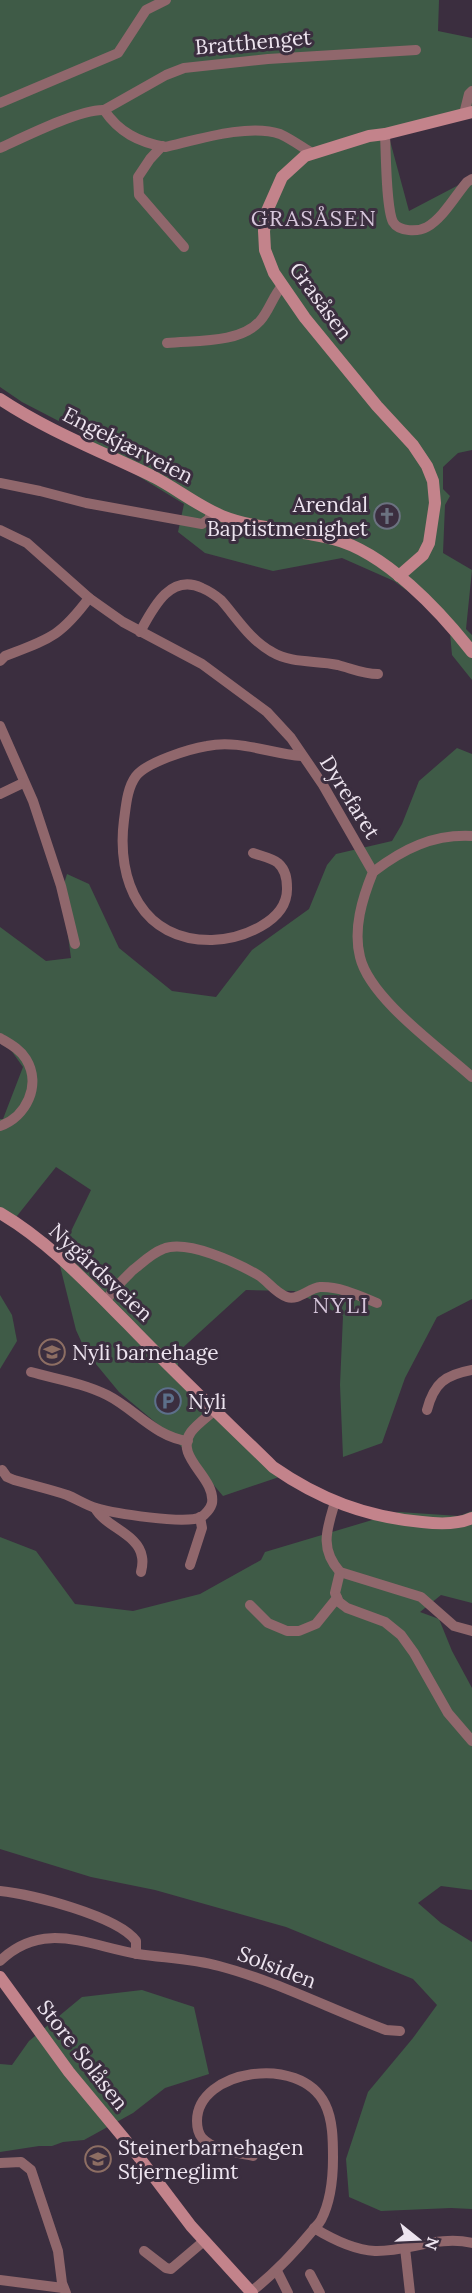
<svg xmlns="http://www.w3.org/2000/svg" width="472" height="2293" font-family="Lora,serif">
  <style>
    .green { fill: #3f5b47 }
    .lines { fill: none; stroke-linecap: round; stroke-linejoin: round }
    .street { stroke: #90676c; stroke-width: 10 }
    .secondary { stroke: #c3838b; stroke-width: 12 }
    .labels { text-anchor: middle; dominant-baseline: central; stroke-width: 6; stroke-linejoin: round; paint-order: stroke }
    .street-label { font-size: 21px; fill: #ede4ef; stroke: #3b2e3f }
    .poi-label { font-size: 21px; fill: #ede4ef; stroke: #3b2e3f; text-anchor: start }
    .neighbourhood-label { font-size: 22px; letter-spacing: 1.5px; fill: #d6c6db; stroke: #3b2e3f }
  </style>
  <rect width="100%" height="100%" fill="#3b2e3f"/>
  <g class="green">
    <path d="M0,0H439L438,31L472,38V116L389,137L409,211L472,178V450L458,453L443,467V489L450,496L445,505L443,553L472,570L466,629L472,635V680L452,655L449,622L394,581L342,558L273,571L205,553L178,532L184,504L125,468L76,430L22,402L0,387Z"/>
    <path d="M457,748L472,754V1299L437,1317L405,1378L382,1443L343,1457L340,1385L343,1316L294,1291L246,1290L178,1352V1370L285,1475L223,1496L173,1437L119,1392L86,1352L76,1330L58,1258L91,1190L56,1167L13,1221L0,1216V1119H3L23,1067L0,1035V927L46,961L71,958L62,890L67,874L89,884L119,948L172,991L216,997L252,950L309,909L327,865L336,854L392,841L402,824L419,781Z"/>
    <path d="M0,1295L12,1315L17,1341L0,1369Z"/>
    <path d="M472,1511V1603L441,1595L420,1612L439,1619L452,1651L472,1688V1890L441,1886L418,1903L441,1923L472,1942V2209L451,2208L381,2211L349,2197L346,2159L368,2092L413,2038L437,2005L413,1979L286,1927L155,1890L91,1877L0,1849V1537L36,1551L75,1604L133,1611L200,1594L261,1560L265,1552L399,1512L459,1516Z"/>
    <path d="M142,1990L194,2007L209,2074L165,2088L133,2113L84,2140L63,2142L52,2146H39L0,2152V2064L12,2065L29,2041L82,1997Z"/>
  </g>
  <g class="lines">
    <g class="street">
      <path d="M0,103L118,53L146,10L166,0"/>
      <path d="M104,110C119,132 138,142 165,147C196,140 249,123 280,134C291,139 302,147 312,153"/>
      <path d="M464,114L469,94L472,91"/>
      <path d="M385,134C386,153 386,208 393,222C399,232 418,232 427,227C443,218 455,196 467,182L472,179"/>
      <path d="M162,146L150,159L138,177L139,195L184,247"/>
      <path d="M0,148C24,137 80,109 104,110L166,75L184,68L268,59L416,50"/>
      <path d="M167,343C195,340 239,344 260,321C269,311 273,296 282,286"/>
      <path d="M0,483L40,491L86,503L202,524L209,519L212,511"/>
      <path d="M0,530L27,543L89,598C60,637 49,639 5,656L0,661"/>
      <path d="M89,598L123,622L202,664L267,712L291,738L323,785L373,872C362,899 353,929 360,957C370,999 440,1048 472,1077"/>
      <path d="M140,632C153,608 170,573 202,588C209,591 215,595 221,600C237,618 250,640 272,652C292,664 316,660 338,665C353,669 363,674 378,674"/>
      <path d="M0,726L33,801L61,886L75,944"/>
      <path d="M0,794L23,783"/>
      <path d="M253,853C261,856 272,858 278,863C286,870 287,879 287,888C288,922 241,939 212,940C142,941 116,881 124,820C126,806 127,788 136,776C147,762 189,749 207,746C238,739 271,754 302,756"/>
      <path d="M373,872C403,849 433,834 472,836"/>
      <path d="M0,1038C10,1044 20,1049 26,1059C42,1085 26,1117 0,1126"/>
      <path d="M106,1301C112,1290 124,1279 133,1270C142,1263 152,1253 163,1249C187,1239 237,1263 258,1275C268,1281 275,1293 287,1297C298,1301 309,1288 320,1287C339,1286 360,1296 377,1303"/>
      <path d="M31,1372C56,1379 83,1383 107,1395C135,1409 155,1437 188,1441"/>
      <path d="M427,1410C434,1383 445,1375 472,1370"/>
      <path d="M2,1470L7,1477L14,1480C31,1485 49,1489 67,1495C77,1499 86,1505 96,1508C113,1513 186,1525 201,1517C205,1515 211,1508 212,1503C216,1477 173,1457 191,1432C197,1424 207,1417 215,1410"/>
      <path d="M335,1502C327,1529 319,1548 340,1572L421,1597L454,1626L472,1631"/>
      <path d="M95,1508C105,1527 139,1534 142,1557C143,1562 142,1568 141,1572"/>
      <path d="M190,1565L202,1528L200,1517"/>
      <path d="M340,1572L335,1593L339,1602L347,1608L385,1622L401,1635L414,1653L448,1713L472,1741"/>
      <path d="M250,1605L268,1623L287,1631H299L316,1624L337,1598"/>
      <path d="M0,1891C31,1894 118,1916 136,1941V1954"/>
      <path d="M0,1961C43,1919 89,1946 138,1954C165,1958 193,1959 219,1966C276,1981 330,2009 386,2030L400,2031"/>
      <path d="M0,2163L21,2162L31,2170L58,2251L62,2283L66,2293"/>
      <path d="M314,2228C332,2239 354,2250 375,2251C408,2252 438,2235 472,2243"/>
      <path d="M405,2248L410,2293"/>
      <path d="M144,2251L166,2268L171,2269L204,2241"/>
      <path d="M277,2271L288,2293"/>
      <path d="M310,2274L320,2293"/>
      <path d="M0,2280L63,2288"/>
      <path d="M252,2291C275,2273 294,2253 313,2230C315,2227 319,2224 321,2220C331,2201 333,2179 333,2158C333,2141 333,2120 325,2104C300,2053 197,2070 197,2121C197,2127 198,2133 202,2138C214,2151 236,2152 253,2156"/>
    </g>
    <g class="secondary">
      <path d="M0,399C48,431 103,452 154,477C177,489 198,506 222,516C257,530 297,529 333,539C385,552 440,611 472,652"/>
      <path d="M399,576L423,555L429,543L435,503L433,481L427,466L413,445L377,406L305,318L274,273L265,250L264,231L267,211L282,177L305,156L369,136L385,134L472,112"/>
      <path d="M0,1213C48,1241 88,1284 127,1323C174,1372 224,1419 273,1467C319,1499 366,1517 422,1522C438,1524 457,1525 472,1518"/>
      <path d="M0,1977L69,2072L132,2148L191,2226L252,2293"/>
    </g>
  </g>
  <defs>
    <g id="church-ring" transform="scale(1.35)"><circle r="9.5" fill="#3b2e3f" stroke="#6b7280" stroke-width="1.5"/><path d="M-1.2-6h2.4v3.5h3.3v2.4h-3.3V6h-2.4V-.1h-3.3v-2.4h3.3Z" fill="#6b7280"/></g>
    <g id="school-ring" transform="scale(1.35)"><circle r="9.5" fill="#3b2e3f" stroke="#8d6e63" stroke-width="1.5"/><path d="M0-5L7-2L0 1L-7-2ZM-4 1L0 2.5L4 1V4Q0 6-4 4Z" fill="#8d6e63"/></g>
    <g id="parking-ring" transform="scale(1.35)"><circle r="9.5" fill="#3b2e3f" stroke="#5c6f8a" stroke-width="1.5"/><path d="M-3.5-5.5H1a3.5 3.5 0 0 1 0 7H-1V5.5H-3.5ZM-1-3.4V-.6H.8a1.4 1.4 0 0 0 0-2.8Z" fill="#5c6f8a"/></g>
  </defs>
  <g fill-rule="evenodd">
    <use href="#church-ring" x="387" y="516"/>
    <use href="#school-ring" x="52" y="1352"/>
    <use href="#parking-ring" x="168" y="1401"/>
    <use href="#school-ring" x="98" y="2159"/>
  </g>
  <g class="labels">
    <g class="street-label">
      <text transform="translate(253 42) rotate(-5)">Bratthenget</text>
      <text transform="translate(321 301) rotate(54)">Grasåsen</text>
      <text transform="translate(128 445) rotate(27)">Engekjærveien</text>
      <text transform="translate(350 797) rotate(58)">Dyrefaret</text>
      <text transform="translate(101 1272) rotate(43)">Nygårdsveien</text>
      <text transform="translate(277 1967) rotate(21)">Solsiden</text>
      <text transform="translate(83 2055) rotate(52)">Store Solåsen</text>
    </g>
    <g class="poi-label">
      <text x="368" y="504" text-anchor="end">Arendal<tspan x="368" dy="24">Baptistmenighet</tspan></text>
      <text x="72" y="1352">Nyli barnehage</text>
      <text x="188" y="1401">Nyli</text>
      <text x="118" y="2147">Steinerbarnehagen<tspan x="118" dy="24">Stjerneglimt</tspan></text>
    </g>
    <g class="neighbourhood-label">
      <text x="314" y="218">GRASÅSEN</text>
      <text x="341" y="1305">NYLI</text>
    </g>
  </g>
  <g transform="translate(418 2239) rotate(108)" stroke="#3b2e3f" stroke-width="4.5" paint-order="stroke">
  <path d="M0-4.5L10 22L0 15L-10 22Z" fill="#ede4ef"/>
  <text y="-9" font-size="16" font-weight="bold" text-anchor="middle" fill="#ede4ef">N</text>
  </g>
</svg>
